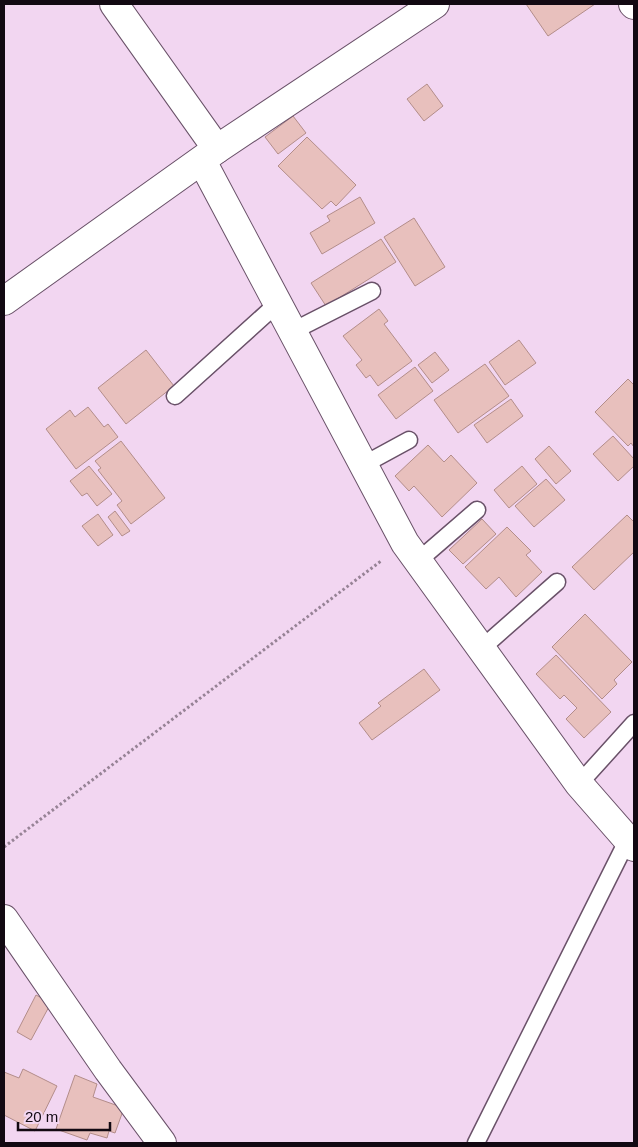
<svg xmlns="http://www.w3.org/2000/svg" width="638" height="1147" font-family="Arial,sans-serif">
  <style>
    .building { fill: #e8c0bd; stroke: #b38d8a }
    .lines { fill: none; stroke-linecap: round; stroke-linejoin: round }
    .lane-casing { stroke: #695168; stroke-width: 19 }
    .street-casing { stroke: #695168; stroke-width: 30 }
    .path { stroke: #978396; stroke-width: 3; stroke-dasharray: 2.5 2.5; stroke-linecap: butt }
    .lane { stroke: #fff; stroke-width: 16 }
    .street { stroke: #fff; stroke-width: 28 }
  </style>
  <rect width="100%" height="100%" fill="#f2d6f1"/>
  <g class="building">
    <path d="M526,4H595L548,36Z"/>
    <path d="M427,84L443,106L424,121L407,99Z"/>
    <path d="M293,116L306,133L278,154L265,137Z"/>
    <path d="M307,137L356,185L336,206L331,201L322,209L278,166Z"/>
    <path d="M360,197L375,223L322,254L310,233L330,221L327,216Z"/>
    <path d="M414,218L445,267L415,286L384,237Z"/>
    <path d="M381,239L396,262L326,306L311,283Z"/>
    <path d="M379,309L388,321L384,324L412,361L378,386L370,375L366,378L356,365L362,360L343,336Z"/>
    <path d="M519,340L536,363L505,385L489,362Z"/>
    <path d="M146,350L174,386L126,424L98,388Z"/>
    <path d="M435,352L449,370L432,383L418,365Z"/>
    <path d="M485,364L509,396L458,433L434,400Z"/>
    <path d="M415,367L433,391L396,419L378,395Z"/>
    <path d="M628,379L634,385V447L631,443L628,446L595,412Z"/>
    <path d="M511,399L523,416L487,443L474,425Z"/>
    <path d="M88,407L104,427L108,424L118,437L76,469L46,429L70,410L75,417Z"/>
    <path d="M613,436L634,459V466L618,481L593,454Z"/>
    <path d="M121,441L165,498L131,524L117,505L122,501L98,470L101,468L95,461Z"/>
    <path d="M428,445L444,462L451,455L477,483L442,517L414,486L409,491L395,476Z"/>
    <path d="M549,446L571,471L556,484L535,459Z"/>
    <path d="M89,466L112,494L97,506L87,493L82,496L70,481Z"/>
    <path d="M522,466L537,484L509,508L494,490Z"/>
    <path d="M546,479L565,500L534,527L515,506Z"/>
    <path d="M115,511L130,531L122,536L108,517Z"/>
    <path d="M98,514L113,535L98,546L82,526Z"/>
    <path d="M627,515L634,522V552L594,590L572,567Z"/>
    <path d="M482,519L496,534L463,564L449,550Z"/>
    <path d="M507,527L531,551L526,555L542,572L516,597L499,577L486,589L465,567Z"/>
    <path d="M585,614L632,662L614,680L617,684L602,699L552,647Z"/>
    <path d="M556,655L611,712L584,738L566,719L577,708L564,695L560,699L536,674Z"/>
    <path d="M424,669L440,690L372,740L359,723L381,706L378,703Z"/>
    <path d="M36,995L51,1003L31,1040L17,1032Z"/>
    <path d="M23,1069L57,1086L35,1131L4,1115V1072L19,1078Z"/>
    <path d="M75,1075L97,1084L93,1097L124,1108L115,1133L109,1131L107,1138L90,1133L87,1140L56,1129Z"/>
  </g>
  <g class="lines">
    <g class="lane-casing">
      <g id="lane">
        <path d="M293,331L372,291"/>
        <path d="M175,396L278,303"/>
        <path d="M363,465L409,440"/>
        <path d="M418,561L477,510"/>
        <path d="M481,649L557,582"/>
        <path d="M579,784L634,723"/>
        <path d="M476,1143L627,841"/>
      </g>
    </g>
    <g class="street-casing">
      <g id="street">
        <path d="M114,4L217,149"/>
        <path d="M633,4L634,5"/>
        <path d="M202,161L405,543L579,784L634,847"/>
        <path d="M4,301L217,149L435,4"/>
        <path d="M4,919L108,1070L162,1143"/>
      </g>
    </g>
    <path class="path" d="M4,847L381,561"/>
    <use href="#lane" class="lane"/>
    <use href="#street" class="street"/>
  </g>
  <rect width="638" height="1147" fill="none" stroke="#120912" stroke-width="10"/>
  <path d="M18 1122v8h92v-8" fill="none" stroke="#120912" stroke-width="2.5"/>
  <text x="25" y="1122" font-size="15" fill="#120912" stroke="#f2d6f1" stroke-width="4" paint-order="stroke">20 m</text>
</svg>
